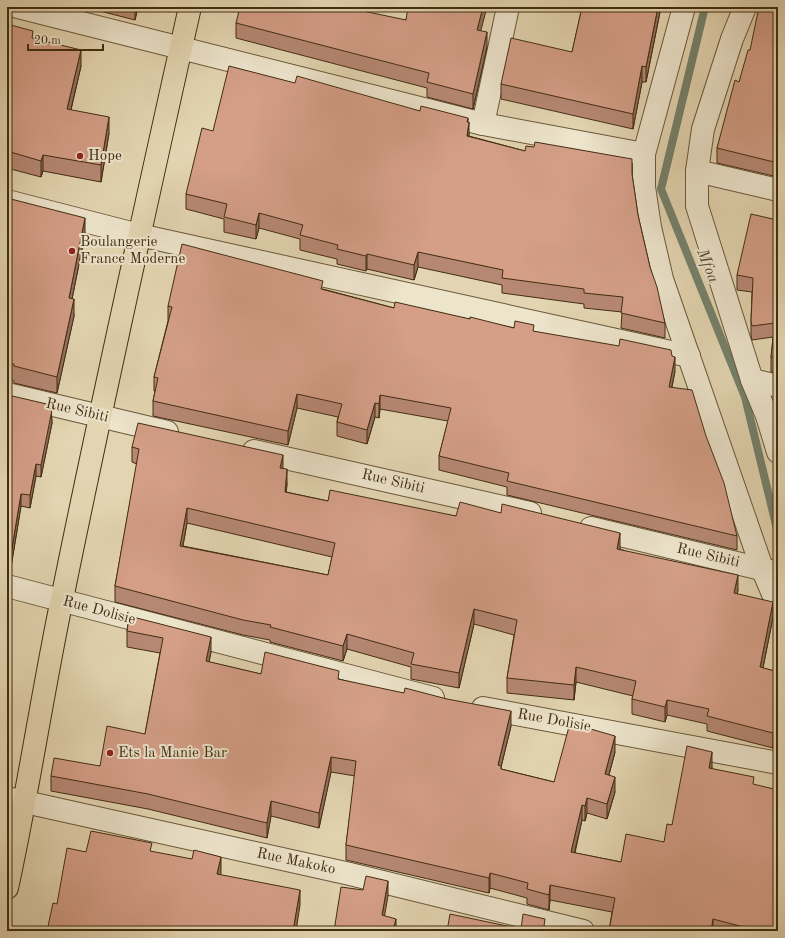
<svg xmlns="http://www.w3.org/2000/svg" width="785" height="938" font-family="'Old Standard TT',serif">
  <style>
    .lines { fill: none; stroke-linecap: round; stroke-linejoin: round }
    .stream { stroke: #74816c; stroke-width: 8 }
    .minor-casing { stroke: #6a5739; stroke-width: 24 }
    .primary-casing { stroke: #422d11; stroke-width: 24 }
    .minor { stroke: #ede4cc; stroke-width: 22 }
    .primary { stroke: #e3d5b1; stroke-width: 22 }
    .wall { fill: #b68874; stroke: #422d11; fill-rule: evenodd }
    .shaded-wall { fill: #946f5e; stroke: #422d11 }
    .building { fill: #d49e87; stroke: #422d11; fill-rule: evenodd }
    .poi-dot { fill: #8f2418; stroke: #ede4cc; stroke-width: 1.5 }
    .labels { text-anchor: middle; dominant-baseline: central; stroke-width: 4; stroke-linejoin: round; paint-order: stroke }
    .poi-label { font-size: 15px; fill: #422d11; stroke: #ede4cc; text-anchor: start }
    .street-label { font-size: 15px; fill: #422d11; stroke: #ede4cc }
    .water-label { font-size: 16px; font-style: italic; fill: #53492f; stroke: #ede4cc }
  </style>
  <rect width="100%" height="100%" fill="#e3d5b1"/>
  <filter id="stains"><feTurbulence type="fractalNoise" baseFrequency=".005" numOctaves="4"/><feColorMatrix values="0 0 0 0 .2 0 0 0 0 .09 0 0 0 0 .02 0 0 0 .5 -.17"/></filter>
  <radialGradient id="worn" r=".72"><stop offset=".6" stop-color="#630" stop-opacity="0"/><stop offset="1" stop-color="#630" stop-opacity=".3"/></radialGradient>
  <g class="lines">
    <path class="stream" d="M705,7L661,189L745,397L778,533"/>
    <g class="minor-casing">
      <g id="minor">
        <path d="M18,7L483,124L644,154"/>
        <path d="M684,7L644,154V187L650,227L662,279L762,568L778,606"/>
        <path d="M745,7L732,39L703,129L697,171V206L752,380L767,416L778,452"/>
        <path d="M483,124L508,7"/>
        <path d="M697,171L778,190"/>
        <path d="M7,201L139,235L689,356"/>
        <path d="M752,380L778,386"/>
        <path d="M7,394L167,432"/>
        <path d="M254,451L530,513"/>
        <path d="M591,528L778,573"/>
        <path d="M7,586L433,698"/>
        <path d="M483,708L778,763"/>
        <path d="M7,798L350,874L583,931"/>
      </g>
    </g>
    <g class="primary-casing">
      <path id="primary" d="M7,888C28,792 42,695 62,599C102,401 146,204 190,7"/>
    </g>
    <use href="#minor" class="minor"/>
    <use href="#primary" class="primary"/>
  </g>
  <g class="wall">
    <path d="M79,7H138L135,20L88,8V10Z"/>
    <path d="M579,7H661L646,82H642L633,129L501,99V84L572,52L582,8Z"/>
    <path d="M778,7V177L717,163V148L750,50Z"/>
    <path d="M406,20L481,31L487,47L473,109L427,97V88L236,38V23Z"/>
    <path d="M7,24L33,38L81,66L71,110L109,133L101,182L43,171L41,177L7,168Z"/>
    <path d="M295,83L468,122L469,136L525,151L632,174L638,215L650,267L665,323V338L621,328L622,312L584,308V304L502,293V285L418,267L414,280L367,269L366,271L337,264V259L300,250V239L259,228L256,239L224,232V219L186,209V194L213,131Z"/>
    <path d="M7,198L85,234L72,299L74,316L57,393L14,383V381L7,379Z"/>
    <path d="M778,217V374L771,372V357L773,337L752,340L751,335V321L752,292L737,290V275L777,220Z"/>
    <path d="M323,289L394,308L470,319L534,332L675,371L672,387L737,536V550L507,495V487L439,470V456L448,421L380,409L379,418L375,417L367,444L337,436V422L338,417L297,408L288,445L153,416V401L155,391H154V377L168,321V306Z"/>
    <path d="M776,384H778V407L776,398Z"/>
    <path d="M7,401L51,410L52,423L41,477L36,476L30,508L21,506L11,567L7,566Z"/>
    <path d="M132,447L283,469L287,484L286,492L328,501L456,516L620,548V549L738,590L737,594L773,617L763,668L778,672L773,748L707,731V724L667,715L665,722L632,714V699L633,696L576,682L574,700L507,693V678L514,635L474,624L459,688L411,679V667L347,649L343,661L270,642V640L243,635L115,602V586L137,464L132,462ZM187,523L332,557L328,575L183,546Z"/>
    <path d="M129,616L211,652L209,662L261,674L339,679L511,726L501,767V769L554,782L615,752L609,775L615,792L607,819L587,813L585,821L582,820L575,853L621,862L664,842L672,825L712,767V769L754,785L778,931H609L612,912L550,900L549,910L527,904V898L490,888L489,893L346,860V845L355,776L331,772L319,828L271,816L267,838L148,809L51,791V776L100,766L145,734L160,653L127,647V631Z"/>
  </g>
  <g class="shaded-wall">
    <path d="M135,7H138L135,20Z"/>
    <path d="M483,7H487L477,45V30Z"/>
    <path d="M658,7H661L646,82V67Z"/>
    <path d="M487,32V47L473,109V94Z"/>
    <path d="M81,50V66L67,126V109Z"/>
    <path d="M642,66V82L633,129V114Z"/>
    <path d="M109,117V133L101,182V165Z"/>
    <path d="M468,118V130L469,122V137L467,150V122Z"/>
    <path d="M43,155V171L41,177V161Z"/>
    <path d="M259,213V228L256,239V225Z"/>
    <path d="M85,218V234L69,314V298Z"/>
    <path d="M418,252V267L414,280V265Z"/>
    <path d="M367,254V269L366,271V256Z"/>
    <path d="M74,299V316L57,393V377Z"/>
    <path d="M675,357V371L669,401V387Z"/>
    <path d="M297,394V408L288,445V431Z"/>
    <path d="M380,395V409L379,418V404Z"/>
    <path d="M375,403V417L367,444V430Z"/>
    <path d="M51,405L52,423L41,477V465Z"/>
    <path d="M283,455V470L280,468Z"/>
    <path d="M36,464V476L30,508V495Z"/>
    <path d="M287,469V484L285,507V492Z"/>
    <path d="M21,494V506L11,567V554Z"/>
    <path d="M187,508V523L180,561V546Z"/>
    <path d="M620,533V548L617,564V549Z"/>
    <path d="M738,575V590L734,608V593Z"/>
    <path d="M11,601V614L7,631V618Z"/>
    <path d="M773,602V617L760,682V667Z"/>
    <path d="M474,609V624L459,688V673Z"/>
    <path d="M347,634V649L343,661V646Z"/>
    <path d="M211,637V652L206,676V661Z"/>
    <path d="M576,667V682L574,700V685Z"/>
    <path d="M667,700V715L665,722V707Z"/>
    <path d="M511,711V726L501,767V781L498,765Z"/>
    <path d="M778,715V730L773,748V733Z"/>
    <path d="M615,736V752L605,789V774Z"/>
    <path d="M712,752V767L709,783V768Z"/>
    <path d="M331,757V772L319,828V813Z"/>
    <path d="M615,777V792L607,819V804Z"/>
    <path d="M587,798V813L585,821V806Z"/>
    <path d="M271,801V816L267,838V823Z"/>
    <path d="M582,805V820L571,867V852Z"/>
    <path d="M221,857V873L217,889V874Z"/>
    <path d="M490,873V888L489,893V878Z"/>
    <path d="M388,881V896L382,930V915Z"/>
    <path d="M550,885V900L549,910V895Z"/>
    <path d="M300,890V905L296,931H293Z"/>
    <path d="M396,919V931H393Z"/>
    <path d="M713,919V931H711Z"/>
  </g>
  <g class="building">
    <path d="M240,7H344L406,20L408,7H483L477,30L487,32L473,94L427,82L429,73L236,23Z"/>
    <path d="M582,7H658L646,67L642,66L633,114L501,84L511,38L572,52Z"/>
    <path d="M759,7H778V163L717,148L735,80L739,82L748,50H750Z"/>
    <path d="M7,24L33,31L32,38L81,50L67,109L109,117L101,165L43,155L41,161L7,151Z"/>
    <path d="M229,66L295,83L297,76L420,111L421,106L468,118L467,122H469L467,136L525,151L526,146L534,147L535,142L632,159V174L638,215L650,267L657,287L665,323L621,313L623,297L584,293V289L502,278L503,270L418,252L414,265L367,254L366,256L337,249L338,245L300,235L303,225L259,213L256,225L224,217L227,204L186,194L202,128L213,131Z"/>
    <path d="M7,198L85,218L69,298L74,299L57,377L14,366V364L7,363L9,357H7Z"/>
    <path d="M751,214L777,220L778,217V360L771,357L775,323L752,326L751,321L753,278L737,275Z"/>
    <path d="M182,244L323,281L321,289L394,308L395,302L470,319V317L514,328L515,321L534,325L533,331L619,346L620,339L671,350L672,356L675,357L669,387L692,390L706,436L724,483L737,536L507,481L509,473L439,456L451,408L380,395L379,404L375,403L367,430L337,422L342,404L297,394L288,431L153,401L158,378L154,377L172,307L168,306Z"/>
    <path d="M776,384H778V392Z"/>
    <path d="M8,395L51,405L50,410H52L41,465L36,464L30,495L21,494L11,554L7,553V401Z"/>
    <path d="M138,423L283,455L280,468L287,469L285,492L328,501L330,490L456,516L460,502L501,513L502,504L620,533L617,549L738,575L734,593L773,602L760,667L778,672V715L773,733L707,716L709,709L667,700L665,707L632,699L636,681L576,667L574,685L507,678L517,620L474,609L459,673L411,664L414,653L347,634L343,646L270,627L271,625L243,620L115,586L139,449L132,447ZM187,508L335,543L328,575L180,546Z"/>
    <path d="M7,600L11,601L7,618Z"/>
    <path d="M129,616L211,637L206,661L261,674L265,652L339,671L338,679L404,693L405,688L447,699L511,711L498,765L501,766V769L554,782L570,723L615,736L605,774L615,777L607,804L587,798L585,806L582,805L571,852L621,862L626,834L664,842L667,824L672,825L687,746L712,752L709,768L754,777L753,784L778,790V931H759L713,919L711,931H609L615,898L550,885L549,895L527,889L528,883L490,873L489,878L346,845L356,761L331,757L319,813L271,801L267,823L148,794L51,776L54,758L100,766L107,726L145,734L163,638L127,631Z"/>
    <path d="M91,831L152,843L150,851L192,859L194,850L221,857L217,874L300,890L293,931H47L53,903L57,904L67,848L86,852Z"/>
    <path d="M366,876L388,881L382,915L396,919L393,931H334L341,887L363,890Z"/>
    <path d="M450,914L521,929L523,914L545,919L544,926L565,931H447Z"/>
  </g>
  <g class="poi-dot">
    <circle cx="80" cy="156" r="4"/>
    <circle cx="72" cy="251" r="4"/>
    <circle cx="110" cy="753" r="4"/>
  </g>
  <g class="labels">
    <g class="poi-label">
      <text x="88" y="156">Hope</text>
      <text x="80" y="242">Boulangerie<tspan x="80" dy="17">France Moderne</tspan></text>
      <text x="118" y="753">Ets la Manie Bar</text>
    </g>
    <g class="street-label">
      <text transform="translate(77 411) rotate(13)">Rue Sibiti</text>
      <text transform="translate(393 482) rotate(13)">Rue Sibiti</text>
      <text transform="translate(708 556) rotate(13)">Rue Sibiti</text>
      <text transform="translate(99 611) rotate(15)">Rue Dolisie</text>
      <text transform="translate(554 721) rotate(10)">Rue Dolisie</text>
      <text transform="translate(296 862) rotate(12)">Rue Makoko</text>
    </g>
    <g class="water-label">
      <text transform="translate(707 266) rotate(68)">Mfoa</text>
    </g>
  </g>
  <rect width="785" height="938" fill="none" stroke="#e3d5b1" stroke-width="24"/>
  <rect x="8" y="8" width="769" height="922" fill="none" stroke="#422d11" stroke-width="2"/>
  <rect x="12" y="12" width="761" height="914" fill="none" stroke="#422d11"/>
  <path d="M28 44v6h75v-6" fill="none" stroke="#422d11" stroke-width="2"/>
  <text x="34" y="44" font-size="12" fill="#422d11" stroke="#ede4cc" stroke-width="3" paint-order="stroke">20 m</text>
  <rect width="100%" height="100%" filter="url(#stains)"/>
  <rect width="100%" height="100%" fill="url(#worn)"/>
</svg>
